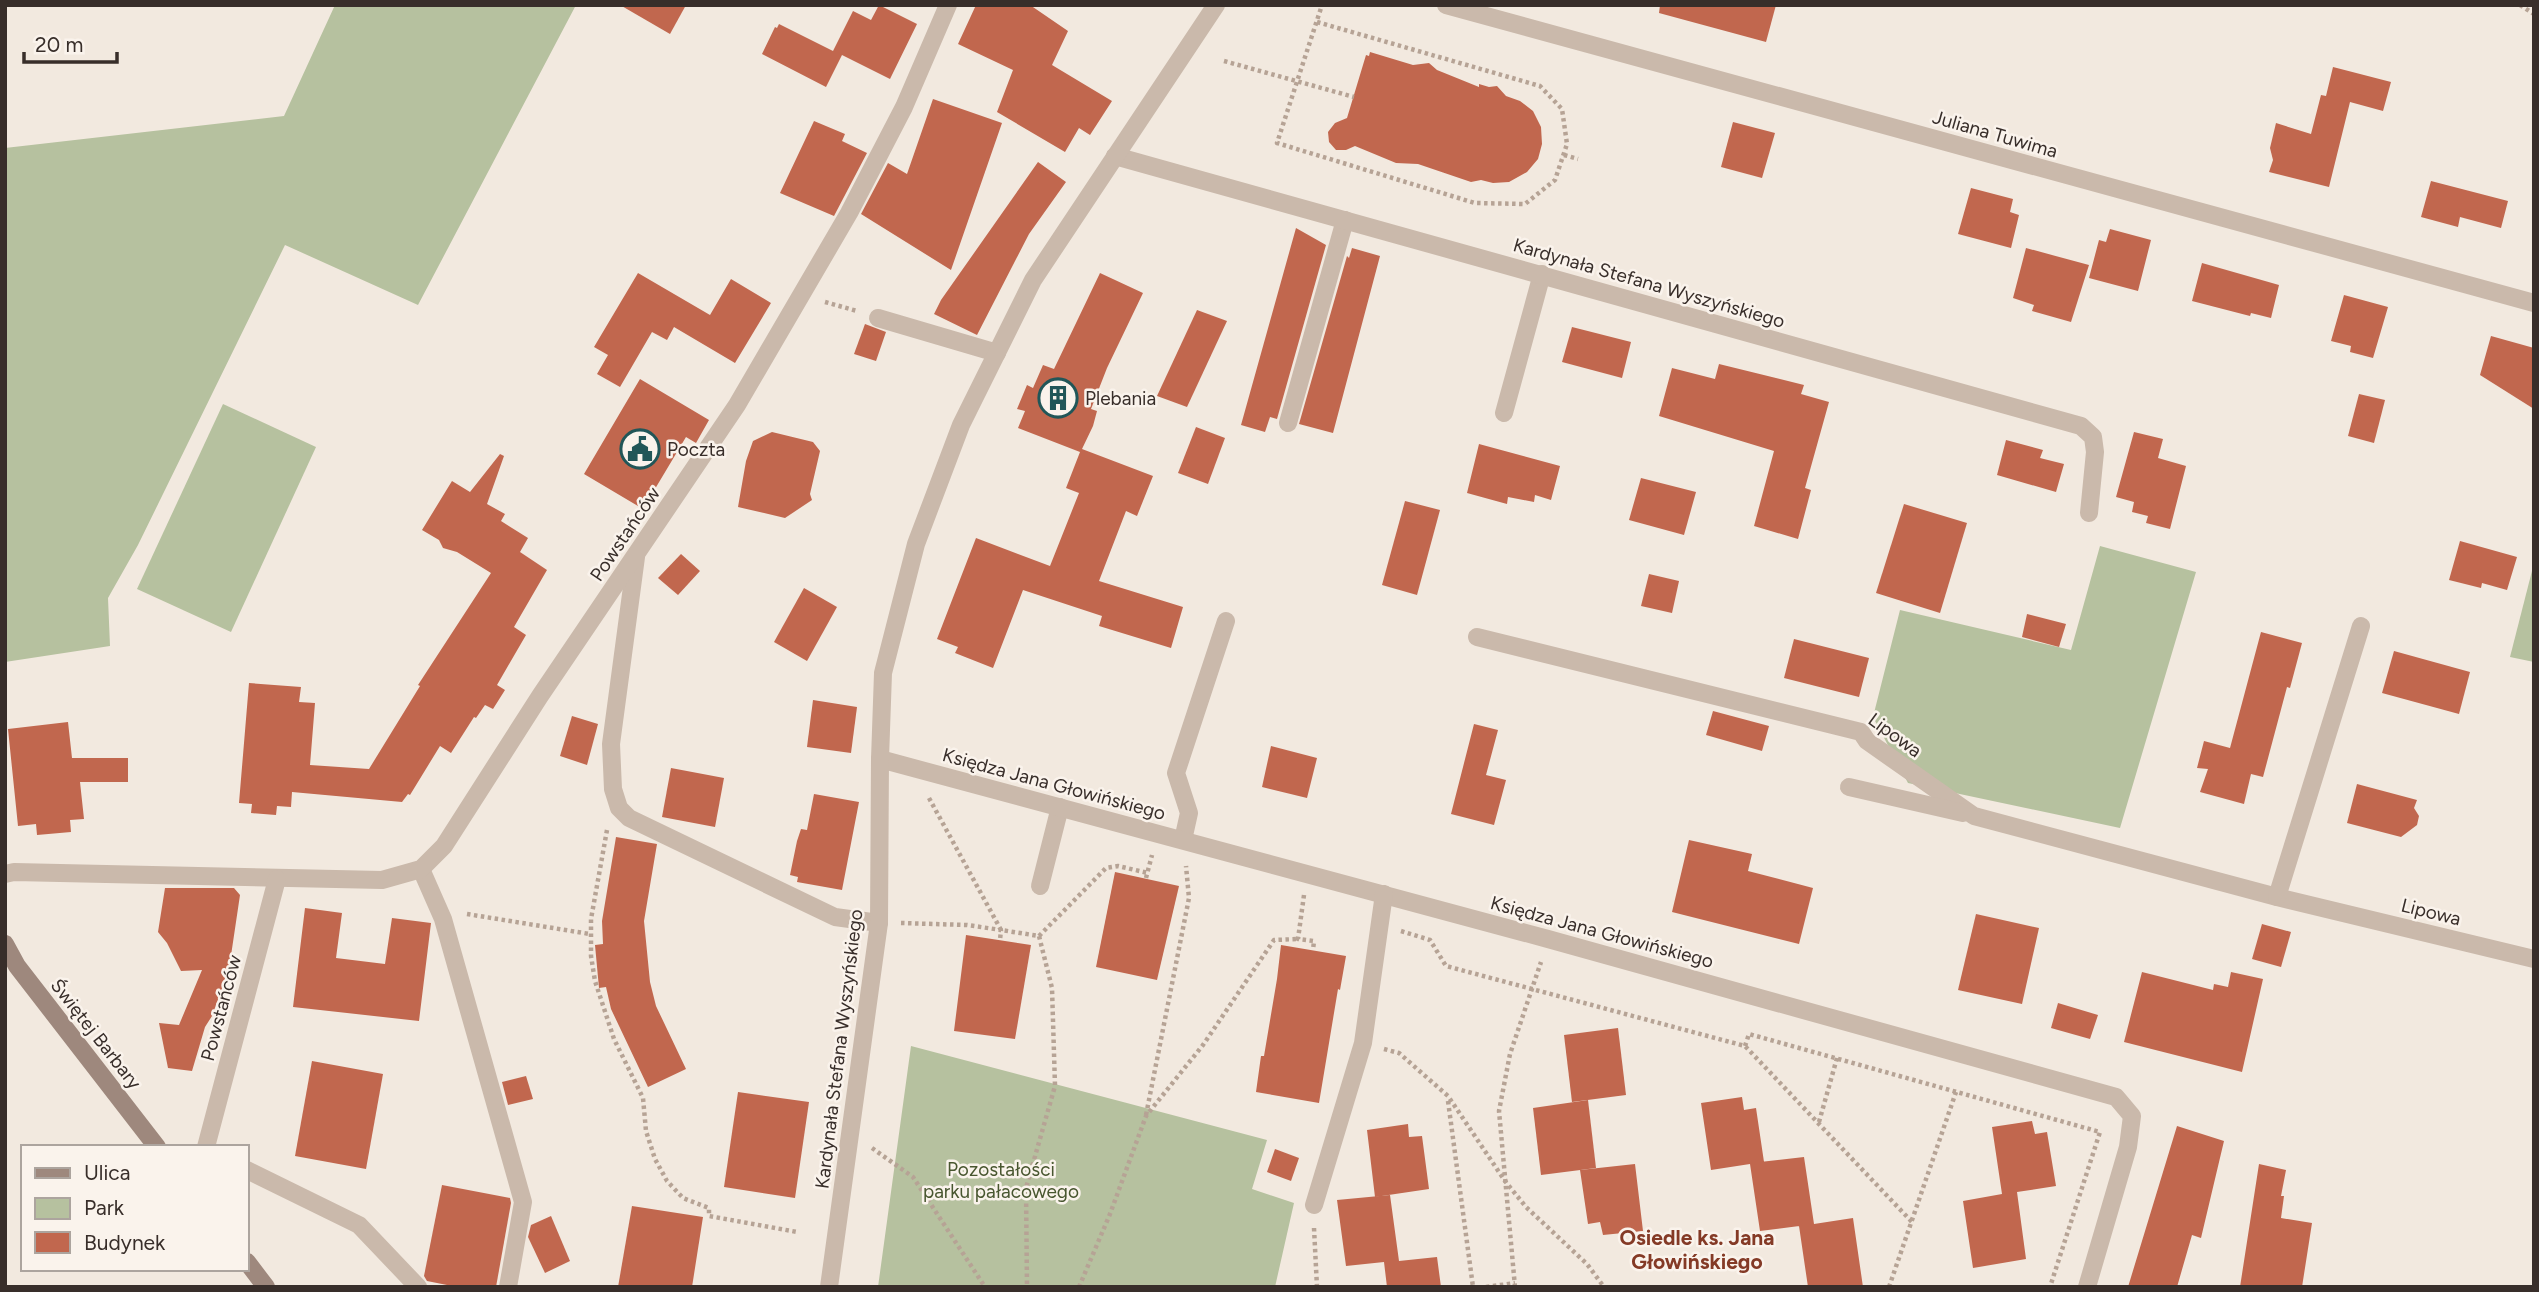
<svg xmlns="http://www.w3.org/2000/svg" width="2539" height="1292" font-family="Figtree,sans-serif">
  <style>
    .green { fill: #b6c19f }
    .building { fill: #c1674e }
    .lines { fill: none; stroke-linecap: round; stroke-linejoin: round }
    .path { stroke: #b6a395; stroke-width: 4.5; stroke-dasharray: 3.5 3.5; stroke-linecap: butt }
    .lane { stroke: #cab9ab; stroke-width: 18 }
    .street { stroke: #cab9ab; stroke-width: 18 }
    .secondary { stroke: #9e887d; stroke-width: 18 }
    .labels { text-anchor: middle; dominant-baseline: central; stroke-width: 5; stroke-linejoin: round; paint-order: stroke }
    .street-label { font-size: 19px; fill: #382e2a; stroke: #faf3ec }
    .poi-label { font-size: 19px; fill: #382e2a; stroke: #faf3ec; text-anchor: start }
    .park-label { font-size: 19px; fill: #48562f; stroke: #faf3ec }
    .neighbourhood-label { font-size: 21px; font-weight: bold; fill: #843a26; stroke: #faf3ec }
  </style>
  <rect width="100%" height="100%" fill="#f2e9df"/>
  <g class="green">
    <path d="M335,5H576L418,305L285,245L138,545L108,598L110,646L5,662V148L284,116Z"/>
    <path d="M223,404L316,447L231,632L137,589Z"/>
    <path d="M2100,546L2196,572L2120,828L1908,783L1873,717L1900,610L2071,650Z"/>
    <path d="M2534,563V662L2510,657Z"/>
    <path d="M911,1046L1267,1140L1252,1189L1294,1203L1275,1287H878Z"/>
  </g>
  <g class="building">
    <path d="M620,5H686L670,34Z"/>
    <path d="M879,5L917,24L890,79L842,55L826,87L762,54L775,27L777,28L779,24L833,51L853,11L871,20Z"/>
    <path d="M976,5H1030L1068,31L1052,65L1112,101L1090,135L1079,128L1065,152L997,112L1013,70L958,44Z"/>
    <path d="M1660,5H1776L1766,42L1659,13Z"/>
    <path d="M1370,52L1413,65L1429,63L1437,70L1479,87V84L1489,87L1497,86L1506,96L1520,101L1533,111L1541,127L1542,144L1538,159L1527,172L1509,182L1493,183L1481,180L1471,182L1418,164L1396,163L1355,146L1346,150H1336L1329,142L1328,132L1335,123L1347,118L1366,55L1369,56Z"/>
    <path d="M2333,67L2391,82L2383,111L2350,102L2329,187L2269,172L2273,160L2270,148L2276,123L2311,134L2321,95L2326,96Z"/>
    <path d="M933,99L1002,123L951,270L861,214L888,163L907,174Z"/>
    <path d="M814,121L845,134L842,141L867,153L834,216L780,193Z"/>
    <path d="M1733,122L1775,133L1762,178L1721,167Z"/>
    <path d="M1038,162L1066,182L1029,234L977,335L934,314L941,300Z"/>
    <path d="M2431,181L2508,201L2501,228L2460,217L2458,227L2421,217Z"/>
    <path d="M1971,188L2013,199L2010,212L2019,215L2011,248L1958,234Z"/>
    <path d="M1296,228L1326,245L1277,419L1270,417L1265,432L1241,425Z"/>
    <path d="M2110,229L2151,240L2138,291L2089,278L2099,240L2106,242Z"/>
    <path d="M1352,248L1380,256L1333,433L1299,424L1347,256L1349,258Z"/>
    <path d="M2026,248L2089,265L2071,322L2032,311L2034,305L2013,298Z"/>
    <path d="M2202,263L2279,285L2271,318L2251,313L2250,316L2192,301Z"/>
    <path d="M638,273L710,315L731,279L771,303L735,363L674,327L667,340L652,332L620,387L597,374L608,355L594,347Z"/>
    <path d="M1100,273L1143,293L1107,368L1091,409L1097,411L1093,426L1082,449L1153,476L1137,516L1126,511L1099,581L1183,607L1171,648L1099,626L1102,616L1023,590L993,668L955,653L958,647L937,639L976,538L1050,566L1079,493L1066,488L1080,452L1018,428L1025,411L1017,409L1027,385L1033,388L1043,365L1054,369Z"/>
    <path d="M2344,295L2388,307L2373,358L2350,352L2351,346L2331,341Z"/>
    <path d="M1197,310L1227,321L1187,407L1157,396Z"/>
    <path d="M865,324L886,332L876,361L854,354Z"/>
    <path d="M1572,327L1631,342L1622,378L1562,362Z"/>
    <path d="M2491,336L2534,348V409L2480,375Z"/>
    <path d="M1719,364L1804,385L1801,394L1829,402L1805,488L1811,490L1798,539L1754,526L1774,451L1659,416L1672,368L1715,379Z"/>
    <path d="M640,379L709,420L696,443L686,437L643,509L584,474Z"/>
    <path d="M2359,394L2385,400L2374,443L2348,436Z"/>
    <path d="M1196,427L1225,438L1208,484L1178,473Z"/>
    <path d="M772,432L813,442L820,451L810,494L812,500L785,518L738,507L746,461L753,441Z"/>
    <path d="M2134,432L2163,439L2158,458L2186,466L2170,529L2146,523L2148,516L2132,512L2134,502L2116,497Z"/>
    <path d="M2006,440L2043,450L2040,458L2064,464L2056,492L1997,475Z"/>
    <path d="M1479,444L1560,466L1551,500L1535,495L1534,502L1508,497L1507,504L1467,493Z"/>
    <path d="M500,454L504,456L487,504L505,514L501,521L528,538L520,552L547,570L514,627L526,635L497,685L505,690L493,709L485,705L476,718L474,717L451,753L440,746L410,795L408,794L402,802L292,792L291,807L277,806L276,815L251,813L252,804L239,803L249,683L301,687L299,702L315,703L310,765L369,769L420,686L418,685L491,573L457,552L443,548L439,540L422,530L452,481L470,492Z"/>
    <path d="M1641,478L1696,492L1684,535L1629,520Z"/>
    <path d="M1405,501L1440,510L1417,595L1382,585Z"/>
    <path d="M1904,504L1967,523L1940,613L1876,593Z"/>
    <path d="M2460,541L2517,557L2507,590L2482,583L2481,588L2449,580Z"/>
    <path d="M681,554L700,571L678,595L658,578Z"/>
    <path d="M1649,574L1679,581L1672,613L1641,606Z"/>
    <path d="M804,588L837,607L807,661L774,642Z"/>
    <path d="M2027,614L2066,624L2059,647L2022,637Z"/>
    <path d="M2261,632L2302,643L2290,688L2287,687L2263,777L2251,774L2244,804L2200,792L2208,769L2197,768L2204,741L2230,748Z"/>
    <path d="M1794,639L1869,658L1859,697L1784,678Z"/>
    <path d="M2394,651L2470,672L2459,714L2382,693Z"/>
    <path d="M813,700L857,707L851,753L807,747Z"/>
    <path d="M1713,711L1769,726L1762,751L1706,735Z"/>
    <path d="M572,716L598,724L587,765L560,756Z"/>
    <path d="M68,722L72,758H128V782H80L84,819L70,820L71,832L37,835L36,824L18,826L8,729Z"/>
    <path d="M1474,724L1498,730L1486,775L1506,780L1494,825L1451,814Z"/>
    <path d="M1271,746L1317,758L1307,798L1262,787Z"/>
    <path d="M671,768L724,778L715,827L662,817Z"/>
    <path d="M2357,784L2417,800L2414,808L2419,816L2417,825L2401,837L2347,823Z"/>
    <path d="M814,794L859,802L842,890L797,882L798,877L790,875L797,841L801,829L807,830Z"/>
    <path d="M616,837L657,844L644,921L650,982L656,1006L686,1069L648,1087L611,1009L606,987L599,988L595,945L603,944L602,921Z"/>
    <path d="M1689,840L1752,854L1748,871L1813,888L1799,944L1672,912Z"/>
    <path d="M1115,872L1179,886L1157,980L1096,967Z"/>
    <path d="M165,888H234L240,895L229,969L230,966L212,1016L205,1027L192,1071L168,1068L159,1023L179,1025L202,970L181,971L167,943L158,932Z"/>
    <path d="M305,908L342,913L336,958L385,964L392,918L431,923L419,1021L293,1007Z"/>
    <path d="M1976,914L2039,928L2022,1004L1958,990Z"/>
    <path d="M2262,924L2291,932L2281,967L2252,959Z"/>
    <path d="M966,935L1031,945L1015,1039L954,1031Z"/>
    <path d="M1281,945L1346,956L1340,990L1338,989L1319,1103L1256,1092L1261,1056H1264L1277,979Z"/>
    <path d="M2142,972L2213,990L2214,984L2228,987L2231,972L2263,979L2242,1072L2124,1042Z"/>
    <path d="M2058,1003L2098,1015L2090,1039L2051,1028Z"/>
    <path d="M1618,1028L1626,1095L1572,1102L1564,1035Z"/>
    <path d="M312,1061L383,1074L366,1169L295,1156Z"/>
    <path d="M526,1076L533,1099L508,1105L502,1082Z"/>
    <path d="M738,1092L809,1102L795,1198L724,1187Z"/>
    <path d="M1742,1097L1744,1110L1756,1108L1764,1162H1760L1804,1157L1814,1224L1853,1218L1863,1287H1808L1799,1226L1807,1225L1760,1231L1750,1164L1711,1170L1701,1103Z"/>
    <path d="M1588,1100L1596,1168L1541,1175L1533,1108Z"/>
    <path d="M2032,1121L2035,1134L2047,1132L2056,1186L2017,1192L2026,1259L1973,1268L1963,1201L2002,1194L1992,1127Z"/>
    <path d="M1408,1124L1409,1137L1422,1136L1429,1189L1375,1197L1367,1130Z"/>
    <path d="M2177,1126L2224,1141L2201,1238L2192,1235L2177,1287H2128Z"/>
    <path d="M1275,1149L1299,1158L1291,1181L1267,1172Z"/>
    <path d="M1635,1164L1643,1231L1603,1235L1600,1222L1588,1224L1580,1170Z"/>
    <path d="M2259,1164L2286,1170L2281,1196H2284L2281,1218L2312,1223L2302,1287H2240Z"/>
    <path d="M442,1185L510,1198L511,1203L496,1287H457L427,1281L424,1276Z"/>
    <path d="M1390,1195L1399,1261L1437,1257L1441,1287H1387L1384,1262L1346,1266L1337,1200Z"/>
    <path d="M632,1206L703,1217L692,1287H618Z"/>
    <path d="M551,1216L570,1261L545,1273L528,1237L531,1225Z"/>
  </g>
  <g class="lines">
    <g class="path">
      <path d="M2520,5L2534,14"/>
      <path d="M1317,22L1540,86L1562,109L1567,144L1555,180L1525,204L1475,203L1277,143L1322,5"/>
      <path d="M1224,61L1354,97"/>
      <path d="M1564,155L1578,159"/>
      <path d="M825,302L857,311"/>
      <path d="M929,798L1001,930L1039,936L1052,988L1055,1086L1026,1188L1027,1287"/>
      <path d="M607,830L591,919V956L595,981L614,1039L643,1098L646,1131L655,1159L667,1181L683,1198L709,1208V1216L797,1232"/>
      <path d="M1146,878L1152,855"/>
      <path d="M1304,895L1298,939L1314,941L1313,950"/>
      <path d="M467,914L590,934"/>
      <path d="M901,923L967,925L1001,930L1000,940"/>
      <path d="M1401,931L1430,940L1446,966L1745,1046L1912,1222"/>
      <path d="M1039,936L1106,868L1118,866L1148,873"/>
      <path d="M1745,1046L1749,1034L2100,1132L2050,1287"/>
      <path d="M1384,1049L1399,1053L1448,1096L1505,1181L1526,1207L1587,1264L1604,1287"/>
      <path d="M1448,1101L1473,1287"/>
      <path d="M1146,1115L1189,898L1186,866"/>
      <path d="M1819,1122L1837,1058"/>
      <path d="M872,1148L913,1177L985,1287"/>
      <path d="M1314,1228L1317,1287"/>
      <path d="M1079,1287L1110,1214L1146,1116L1203,1045L1274,940L1298,939"/>
      <path d="M1486,1287L1515,1283"/>
      <path d="M1515,1287L1499,1111L1510,1054L1541,962"/>
      <path d="M1889,1287L1956,1092"/>
    </g>
    <g class="lane">
      <path d="M878,318L997,353"/>
      <path d="M1504,413L1542,274"/>
      <path d="M1288,423L1345,220"/>
      <path d="M1183,840L1189,813L1176,773L1226,621"/>
      <path d="M421,869L443,919L523,1202L508,1287"/>
      <path d="M1040,886L1060,807"/>
      <path d="M247,1170L359,1225L418,1287"/>
    </g>
    <g class="street">
      <path d="M1446,5L2534,303"/>
      <path d="M1115,156L2081,426L2093,437L2095,452L2089,513"/>
      <path d="M636,557L611,744L613,789L619,808L629,818L835,917L879,923"/>
      <path d="M1477,637L1861,732L1867,741L1974,816L2277,897L2534,959"/>
      <path d="M880,759L1548,939L2116,1097L2132,1116L2128,1147L2087,1287"/>
      <path d="M1849,787L1963,813"/>
      <path d="M5,874L14,872L382,880L421,869L444,846L540,696L737,405L849,213L904,107L948,5"/>
      <path d="M2277,897L2361,626"/>
      <path d="M206,1147L277,879"/>
      <path d="M1314,1205L1363,1043L1384,894"/>
      <path d="M829,1287L879,923L880,759L883,673L916,544L961,425L1033,280L1216,5"/>
    </g>
    <g class="secondary">
      <path d="M5,944L17,966L157,1147"/>
      <path d="M247,1262L266,1287"/>
    </g>
  </g>
  <defs>
    <g id="building-ring" transform="scale(2.0125)"><circle r="9.5" fill="#faf3ec" stroke="#215658" stroke-width="1.5"/><path d="M-4-6H4V6H1V3H-1V6H-4ZM-2.5-4.3h1.7v1.8h-1.7ZM.8-4.3h1.7v1.8H.8ZM-2.5-1h1.7V.8h-1.7ZM.8-1h1.7V.8H.8Z" fill="#215658"/></g>
    <g id="civic-ring" transform="scale(2.0125)"><circle r="9.5" fill="#faf3ec" stroke="#215658" stroke-width="1.5"/><path d="M-.6-6.5H3V-4.5H.6V-3L4-1V1h2V6H-6V1h2V-1L-.6-3ZM-1.2 2.5V6h2.4V2.5Z" fill="#215658"/></g>
  </defs>
  <g fill-rule="evenodd">
    <use href="#building-ring" x="1058" y="398"/>
    <use href="#civic-ring" x="640" y="449"/>
  </g>
  <g class="labels">
    <g class="street-label">
      <text transform="translate(1995 134) rotate(16)">Juliana Tuwima</text>
      <text transform="translate(1649 283) rotate(16)">Kardynała Stefana Wyszyńskiego</text>
      <text transform="translate(625 534) rotate(-56)">Powstańców</text>
      <text transform="translate(1895 735) rotate(36)">Lipowa</text>
      <text transform="translate(1054 784) rotate(15)">Księdza Jana Głowińskiego</text>
      <text transform="translate(2431 912) rotate(14)">Lipowa</text>
      <text transform="translate(1602 932) rotate(15)">Księdza Jana Głowińskiego</text>
      <text transform="translate(221 1008) rotate(-75)">Powstańców</text>
      <text transform="translate(96 1034) rotate(52)">Świętej Barbary</text>
      <text transform="translate(839 1049) rotate(-83)">Kardynała Stefana Wyszyńskiego</text>
    </g>
    <g class="poi-label">
      <text x="1085" y="398">Plebania</text>
      <text x="667" y="449">Poczta</text>
    </g>
    <g class="park-label">
      <text x="1001" y="1169">Pozostałości<tspan x="1001" dy="22">parku pałacowego</tspan></text>
    </g>
    <g class="neighbourhood-label">
      <text x="1697" y="1237">Osiedle ks. Jana<tspan x="1697" dy="24">Głowińskiego</tspan></text>
    </g>
  </g>
  <rect width="2539" height="1292" fill="none" stroke="#382e2a" stroke-width="14"/>
  <rect x="21" y="1145" width="228" height="126" fill="#faf3ec" stroke="#aca49e" stroke-width="2"/>
  <rect x="35" y="1168" width="35" height="10" fill="#9e887d" stroke="#aca49e" stroke-width="2"/>
  <text x="84" y="1180" font-size="21" fill="#382e2a">Ulica</text>
  <rect x="35" y="1198" width="35" height="21" fill="#b6c19f" stroke="#aca49e" stroke-width="2"/>
  <text x="84" y="1215" font-size="21" fill="#382e2a">Park</text>
  <rect x="35" y="1232" width="35" height="21" fill="#c1674e" stroke="#aca49e" stroke-width="2"/>
  <text x="84" y="1250" font-size="21" fill="#382e2a">Budynek</text>
  <path d="M24 52v10h93v-10" fill="none" stroke="#382e2a" stroke-width="3.5"/>
  <text x="35" y="52" font-size="21" fill="#382e2a" stroke="#faf3ec" stroke-width="5" paint-order="stroke">20 m</text>
</svg>
